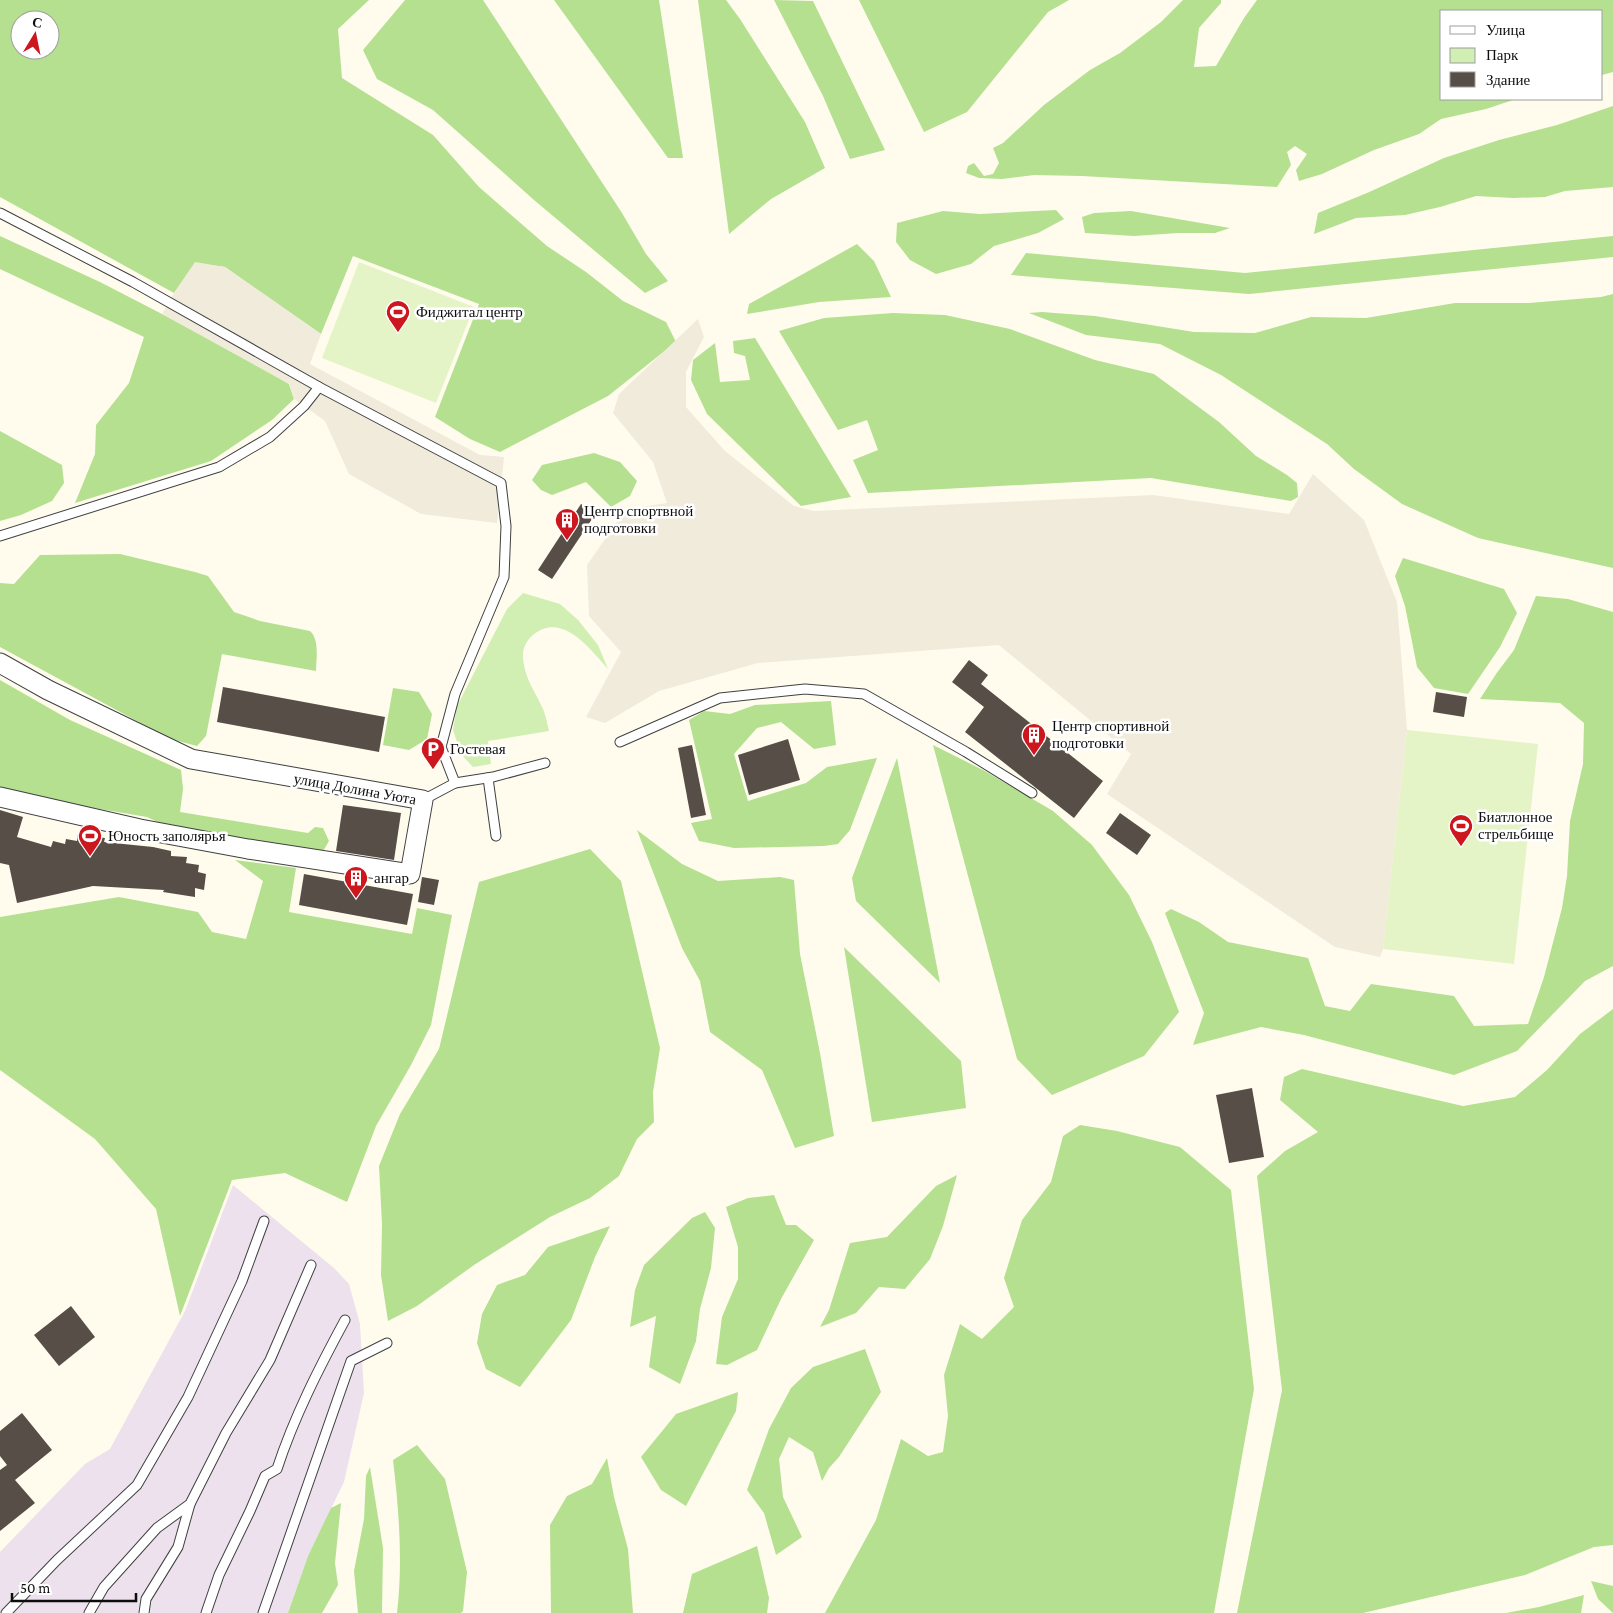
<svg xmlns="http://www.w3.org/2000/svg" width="1613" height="1613" font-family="'Crimson Pro',serif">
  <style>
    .industrial { fill: #ece1ed }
    .green { fill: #d1eeb3 }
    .forest { fill: #b4e090; fill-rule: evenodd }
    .pitch { fill: #e4f4c6 }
    .plaza { fill: #f0ebdb }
    .building { fill: #574e48 }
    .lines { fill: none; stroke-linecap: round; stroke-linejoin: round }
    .lane-casing { stroke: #404040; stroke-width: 11 }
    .street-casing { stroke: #404040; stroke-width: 21 }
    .lane { stroke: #fff; stroke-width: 9 }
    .street { stroke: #fff; stroke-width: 19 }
    .labels { text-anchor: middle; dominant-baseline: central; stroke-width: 5; stroke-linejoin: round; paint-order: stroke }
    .poi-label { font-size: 15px; fill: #0d0d0d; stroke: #fff; text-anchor: start }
    .street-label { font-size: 15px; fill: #0d0d0d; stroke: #fff }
  </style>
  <rect width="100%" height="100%" fill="#fffcee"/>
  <path class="industrial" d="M233,1185L334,1268L349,1284L360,1324L364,1393L344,1482L308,1556L288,1613H0V1552L85,1464L110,1449L185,1311Z"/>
  <path class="green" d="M523,593L560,604L578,620L598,645L608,669C590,649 562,611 533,635C526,641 522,649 523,659C526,681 534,689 543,709C546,716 547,724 549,731L488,741L491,764L473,767L461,754L453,730L457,706L507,609Z"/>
  <g class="forest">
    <path d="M0,0H369L338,29L342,78L433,135L479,187L547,246L586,272L623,301L666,322L676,342L608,396L500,452L470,439L435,417L479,304L353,256L321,334L225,267L195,263L174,293L0,197ZM20,20H50V50H20Z"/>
    <path d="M405,0H483L622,213L646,254L668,281L645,293L534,200L433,110L377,79L363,50Z"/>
    <path d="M554,0H659L683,158H668Z"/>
    <path d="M698,0H726L740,19L805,122L825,168L771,199L729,234Z"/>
    <path d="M774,0L813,1L885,150L850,159L823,96Z"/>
    <path d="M859,0H1069L1048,12L967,112L924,132Z"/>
    <path d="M1183,0H1221V3L1199,28L1194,67L1216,66L1244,18L1257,0H1613V72L1602,75V11H1442V99H1516L1486,109L1441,119L1419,134L1374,150L1322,174L1299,181L1296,170L1307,154L1295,146L1287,152L1291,165L1277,187L1082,176L1034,175L1002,179L979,178L966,173L968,166L974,163L984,176L993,174L999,163L993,148L1003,143L1044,105L1090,70L1120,53L1161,22Z"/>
    <path d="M1613,106V187L1565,191L1545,197L1513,198L1476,196L1440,207L1405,215L1356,218L1314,234L1318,213L1367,193L1444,158L1499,140L1557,125Z"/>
    <path d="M1056,210L1064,219L1038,233L994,246L971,264L936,274L910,260L896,242L897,223L943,211L980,214Z"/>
    <path d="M1131,211L1230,228L1215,233H1178L1134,236L1085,233L1082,217L1094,213Z"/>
    <path d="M0,236L100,282L162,314L254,363L289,384L294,399L272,420L211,461L75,503L95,454L96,425L129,383L144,337L0,269Z"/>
    <path d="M1613,236V257L1249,294L1011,275L1026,253L1245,273Z"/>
    <path d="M857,244L874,261L891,297L819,302L747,314L749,304Z"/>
    <path d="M1613,294V568L1478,538L1402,504L1354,469L1327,444L1221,375L1160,344L1086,335L1029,313L1042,312L1095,316L1194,332L1255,333L1311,317L1366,318L1455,303H1529L1601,297Z"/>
    <path d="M893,313L945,315L1010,329L1095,360L1154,374L1219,422L1256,456L1287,475L1297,483L1298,497L1291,501L1151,478L868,493L853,460L878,450L867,420L838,430L779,331L824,318Z"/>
    <path d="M755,338L851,497L801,506L707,414L691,380L693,360L715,343L720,382L750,380L745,356L734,353L733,341Z"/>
    <path d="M0,431L62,465L64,483L52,501L21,515L0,521Z"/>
    <path d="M594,453L620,462L637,481L630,496L611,507L586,482L552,495L541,490L532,480L542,465Z"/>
    <path d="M120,554L195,572L208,576L234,612L260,621L310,631C320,640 316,660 316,671L222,654L206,736L197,746L170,739L0,647V583L14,584L40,555Z"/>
    <path d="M1403,558L1504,589L1517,613L1500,647L1468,694L1434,688L1417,667L1405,606L1395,576Z"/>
    <path d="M1536,596L1568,599L1613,612V966L1585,981L1517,1051L1454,1075L1304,1035L1261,1027L1193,1045L1204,1013L1165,913L1171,909L1199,922L1228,942L1308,958L1325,1006L1350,1011L1371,984L1454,996L1474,1026L1528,1024L1544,977L1562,908L1567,876L1570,821L1583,764L1584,723L1560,703L1480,699L1496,674L1514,650Z"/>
    <path d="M0,680L70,720L181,770L183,789L180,812L308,833L315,827L323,828L329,841L322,853L166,826L147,817L64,803L0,787Z"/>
    <path d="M393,688L419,692L432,714L427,739L409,750L383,745Z"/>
    <path d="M831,701L836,745L814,749L781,722L757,728L734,754L748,801L806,783L827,767L877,758L850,830L838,844L824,846L734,848L699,841L691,823L712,819L689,720L704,711L730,714L755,705Z"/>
    <path d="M933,745L983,770L1053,811L1092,845L1129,895L1152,942L1179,1012L1144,1056L1052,1095L1017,1059Z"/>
    <path d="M897,758L940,983L856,901L852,878Z"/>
    <path d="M637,830L682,864L718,881L780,877L794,880L800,954L820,1053L834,1136L795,1148L762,1070L710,1032L700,981L682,948Z"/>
    <path d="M590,849L621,881L660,1048L653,1092L654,1122L637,1139L619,1176L590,1198L550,1217L474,1265L417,1306L388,1321L381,1275L382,1224L379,1166L400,1114L439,1049L479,882Z"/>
    <path d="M235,860L296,868L289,912L412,934L417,908L452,915L431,1025L411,1065L376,1126L347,1202L285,1173L232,1180L180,1316L156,1209L95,1139L0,1070V917L119,897L198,912L212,932L246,939L263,881Z"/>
    <path d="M844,947L961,1061L966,1108L872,1122Z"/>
    <path d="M1613,1009V1545L1594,1547L1525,1575L1363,1613H1237L1282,1390L1257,1176L1285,1151L1318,1132L1280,1100L1284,1077L1302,1069L1463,1106L1515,1097L1547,1070L1580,1034Z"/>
    <path d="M1080,1125L1117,1131L1180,1147L1231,1190L1254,1389L1214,1613H825L876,1520L901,1439L928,1456L943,1452L948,1416L944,1375L960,1324L982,1339L1014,1307L1004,1278L1022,1220L1051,1182L1063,1136Z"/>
    <path d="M957,1175L943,1226L930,1259L905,1289L879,1287L856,1313L820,1327L829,1310L850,1243L887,1237L936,1186Z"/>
    <path d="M774,1195L786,1225H796L814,1240L781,1299L757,1350L727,1365L716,1364L722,1317L738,1279V1247L726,1207L748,1198Z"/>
    <path d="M705,1212L715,1228L711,1268L700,1309L696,1341L680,1384L649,1367L656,1316L630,1327L635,1290L644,1265L692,1218Z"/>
    <path d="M610,1226L595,1257L571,1320L520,1387L486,1369L477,1343L482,1314L497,1285L525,1275L548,1247Z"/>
    <path d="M865,1349L881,1392L839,1457L829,1468L822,1481L813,1452L789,1437L779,1459L783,1497L802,1537L776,1555L764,1513L747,1490L769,1429L791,1388L813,1367Z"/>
    <path d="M738,1392L736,1411L686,1506L661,1490L641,1457L676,1414Z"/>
    <path d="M417,1445L445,1479L467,1572L463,1611L461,1613H397C403,1562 399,1511 393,1460Z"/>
    <path d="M607,1458L614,1497L628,1549L633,1613H551L550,1525L567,1496L592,1484Z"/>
    <path d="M370,1467L383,1548L382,1613H358L354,1571L364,1519L366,1476Z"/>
    <path d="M341,1503L335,1563L338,1585L322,1613H288L308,1556L331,1508Z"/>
    <path d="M757,1546L769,1598L767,1613H683L692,1574Z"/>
    <path d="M1591,1581L1613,1586V1613L1598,1599Z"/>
    <path d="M1584,1595L1581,1613H1506L1539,1607Z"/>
  </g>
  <g class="pitch">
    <path d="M359,262L474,307L436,403L322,358Z"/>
    <path d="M1407,730L1538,744L1514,964L1383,949Z"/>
  </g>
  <g class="plaza">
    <path d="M195,262L225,267L321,334L310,364L480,455L504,457L497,523L421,514L349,474L325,421L294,399L289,384L162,314L174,293Z"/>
    <path d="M698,319L704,337L686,372V407L725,451L794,506L814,511L1153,495L1289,514L1313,474L1364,520L1397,602L1407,730L1383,949L1380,957L1335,947L1107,794L1131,754L999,645L758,663L659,691L605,723L586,717L621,652L589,616L587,565L626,509L667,503L653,462L613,413L619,394Z"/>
  </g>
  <g class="building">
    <path d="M581,504L596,513L552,579L538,570Z"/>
    <path d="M969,660L988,675L981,684L1103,781L1074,818L965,732L984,707L952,682Z"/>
    <path d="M223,687L385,717L379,752L217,722Z"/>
    <path d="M1436,692L1467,697L1464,717L1433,712Z"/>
    <path d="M788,739L800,780L749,795L738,755Z"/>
    <path d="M692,745L706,815L691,818L678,748Z"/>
    <path d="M343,805L401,813L394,860L336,851Z"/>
    <path d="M0,810L23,817L17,837L51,847L53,841L65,844L66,839L77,841L78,834L105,838L104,842L153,847L171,851V856L187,857L186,863L199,865L198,872L206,874L204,890L195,888V897L163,892L164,890L93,886L17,903L9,865L0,863Z"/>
    <path d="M1120,813L1151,835L1137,855L1106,833Z"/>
    <path d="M304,874L413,894L407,925L299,905Z"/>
    <path d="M422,877L439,880L434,905L418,902Z"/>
    <path d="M1252,1088L1264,1157L1229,1163L1216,1095Z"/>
    <path d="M71,1306L95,1337L59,1366L34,1335Z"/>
    <path d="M22,1413L52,1450L15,1480L35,1503L0,1531V1470L7,1465L0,1456V1431Z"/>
  </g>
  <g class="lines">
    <g class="lane-casing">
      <g id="lane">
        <path d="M0,213L133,282L319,387L501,483L506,526L504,577L455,694L441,747L455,783"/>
        <path d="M0,536L219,467L270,437L304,406L319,387"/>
        <path d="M620,742L720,698L805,689L864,694L966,752L1032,793"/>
        <path d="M488,778L496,836"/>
        <path d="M423,800L455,783L493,777L545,763"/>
        <path d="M6,1613L57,1560L137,1485L188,1397L242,1281L264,1221"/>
        <path d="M89,1613L104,1587L157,1528L190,1504L226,1433L270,1360L311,1265"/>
        <path d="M144,1613L146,1599L178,1547L190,1504"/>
        <path d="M206,1613L219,1575L250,1511L265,1476L277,1469C294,1417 319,1368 345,1320"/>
        <path d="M263,1613L351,1361L387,1343"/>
      </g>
    </g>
    <g class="street-casing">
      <path id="street" d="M0,663L48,690L191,759L423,800L410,874L248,849L140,829L0,797"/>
    </g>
    <use href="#lane" class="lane"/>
    <use href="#street" class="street"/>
  </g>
  <defs>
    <g id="stadium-pin" transform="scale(1.25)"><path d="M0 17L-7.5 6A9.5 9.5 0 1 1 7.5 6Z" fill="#cc171f" stroke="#fff"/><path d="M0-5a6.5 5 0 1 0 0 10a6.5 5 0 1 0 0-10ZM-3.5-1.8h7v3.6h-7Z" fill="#fff"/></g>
    <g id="building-pin" transform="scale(1.25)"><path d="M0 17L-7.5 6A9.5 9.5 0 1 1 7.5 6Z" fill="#cc171f" stroke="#fff"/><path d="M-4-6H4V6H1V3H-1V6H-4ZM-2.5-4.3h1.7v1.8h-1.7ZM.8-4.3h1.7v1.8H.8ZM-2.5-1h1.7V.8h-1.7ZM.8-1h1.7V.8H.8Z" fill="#fff"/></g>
    <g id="parking-pin" transform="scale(1.25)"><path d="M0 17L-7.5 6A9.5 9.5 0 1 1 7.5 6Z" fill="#cc171f" stroke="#fff"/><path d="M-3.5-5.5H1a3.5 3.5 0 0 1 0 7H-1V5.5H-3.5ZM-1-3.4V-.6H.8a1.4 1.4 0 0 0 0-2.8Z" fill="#fff"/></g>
  </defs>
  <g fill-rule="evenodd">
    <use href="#stadium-pin" x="398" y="312"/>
    <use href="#building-pin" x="567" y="520"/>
    <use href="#building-pin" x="1034" y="735"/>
    <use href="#parking-pin" x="433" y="749"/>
    <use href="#stadium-pin" x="1461" y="826"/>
    <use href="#stadium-pin" x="90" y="836"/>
    <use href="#building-pin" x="356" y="878"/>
  </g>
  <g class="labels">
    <g class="poi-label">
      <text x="416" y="312">Фиджитал центр</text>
      <text x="584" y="511">Центр спортвной<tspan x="584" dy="17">подготовки</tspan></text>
      <text x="1052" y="726">Центр спортивной<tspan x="1052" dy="17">подготовки</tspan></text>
      <text x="450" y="749">Гостевая</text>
      <text x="1478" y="817">Биатлонное<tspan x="1478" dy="17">стрельбище</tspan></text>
      <text x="108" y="836">Юность заполярья</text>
      <text x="374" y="878">ангар</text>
    </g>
    <g class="street-label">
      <text transform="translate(355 789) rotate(10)">улица Долина Уюта</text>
    </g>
  </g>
  <rect x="1440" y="10" width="162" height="90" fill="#ffffff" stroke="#9e9e9e"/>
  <rect x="1450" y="26" width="25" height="8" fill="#ffffff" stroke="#9e9e9e"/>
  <text x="1486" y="35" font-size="15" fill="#0d0d0d">Улица</text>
  <rect x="1450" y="48" width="25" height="15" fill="#d1eeb3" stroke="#9e9e9e"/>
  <text x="1486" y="60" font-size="15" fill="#0d0d0d">Парк</text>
  <rect x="1450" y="72" width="25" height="15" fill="#574e48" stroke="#9e9e9e"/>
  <text x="1486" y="85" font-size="15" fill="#0d0d0d">Здание</text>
  <g transform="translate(35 35) rotate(10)"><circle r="24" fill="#ffffff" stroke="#9e9e9e"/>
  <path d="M0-4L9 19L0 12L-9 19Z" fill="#cc171f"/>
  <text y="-8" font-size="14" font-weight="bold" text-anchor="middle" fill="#0d0d0d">С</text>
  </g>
  <path d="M12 1593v8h124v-8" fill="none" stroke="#0d0d0d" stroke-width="2.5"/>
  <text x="20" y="1593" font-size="15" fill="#0d0d0d" stroke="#ffffff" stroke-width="4" paint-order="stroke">50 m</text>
</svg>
